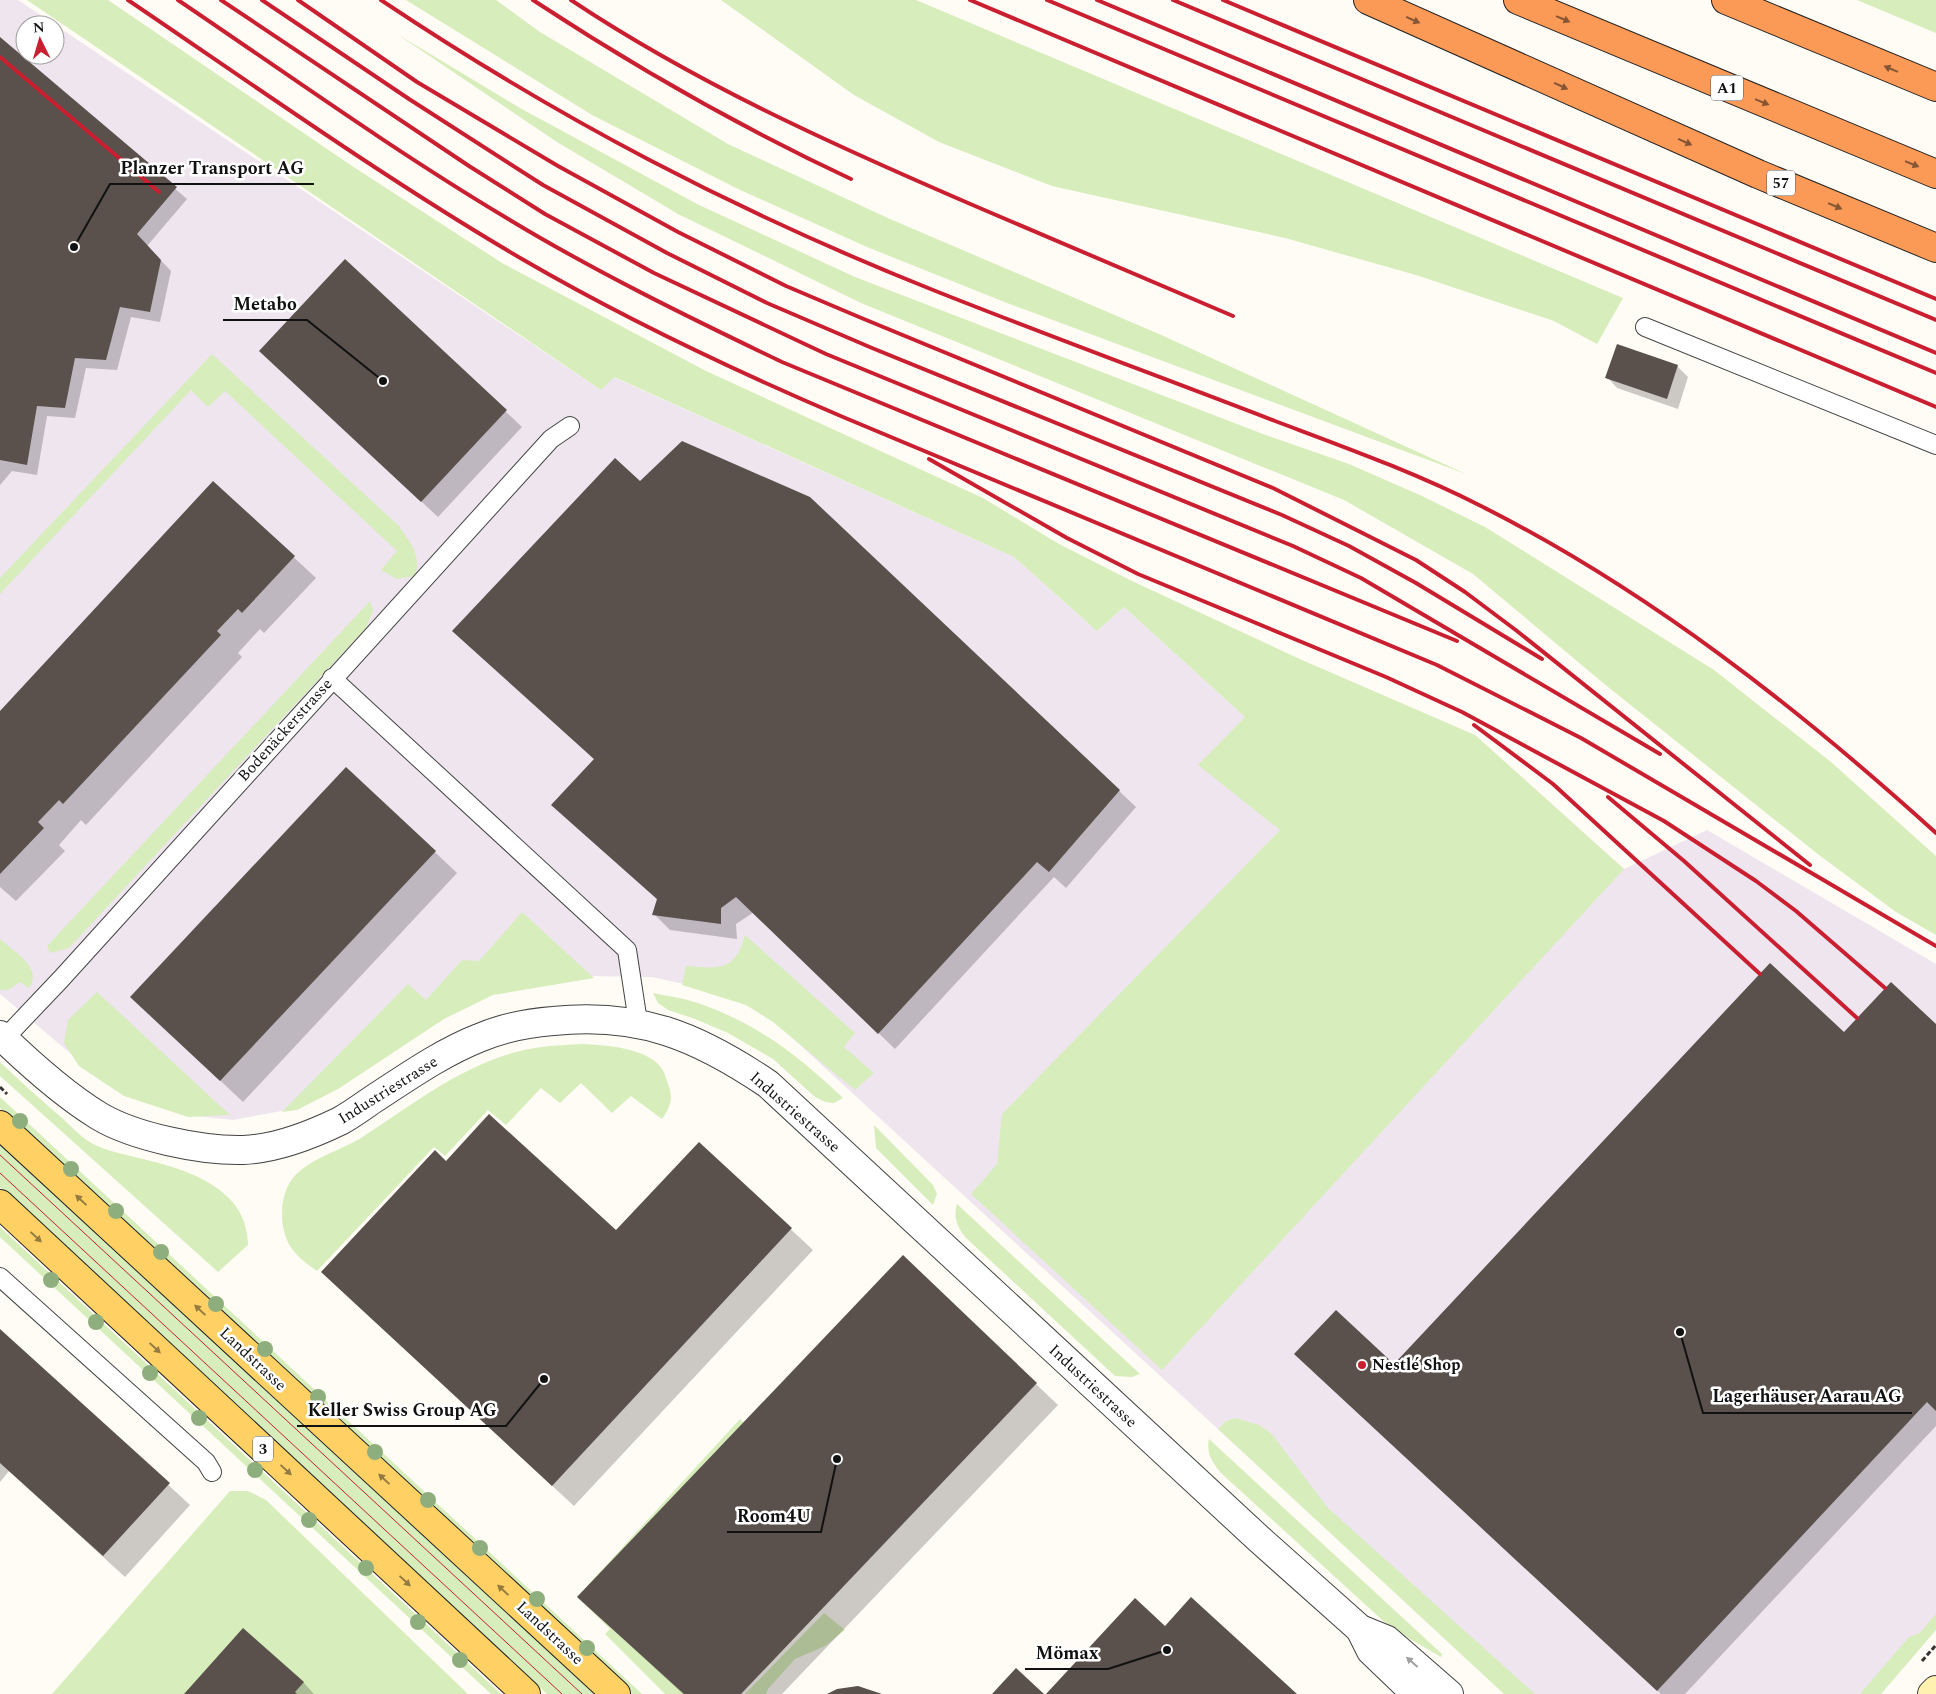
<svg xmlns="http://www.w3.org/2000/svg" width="1936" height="1694" font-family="Spectral,serif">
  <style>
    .industrial { fill: #eee5ef; fill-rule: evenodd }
    .green { fill: #d7edbb }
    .shadow { fill: #0003 }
    .building { fill: #5a514c }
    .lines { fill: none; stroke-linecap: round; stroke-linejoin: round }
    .lane-casing { stroke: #444; stroke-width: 20 }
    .street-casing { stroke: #444; stroke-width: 30 }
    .secondary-casing { stroke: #333; stroke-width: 30 }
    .primary-casing { stroke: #222; stroke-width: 30 }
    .highway-casing { stroke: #222; stroke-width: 30 }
    .path { stroke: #333; stroke-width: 3; stroke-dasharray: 5 2.5; stroke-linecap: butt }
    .lane { stroke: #fff; stroke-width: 18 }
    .street { stroke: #fff; stroke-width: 28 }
    .secondary { stroke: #fff2b0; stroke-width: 28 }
    .primary { stroke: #ffd165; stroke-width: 28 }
    .highway { stroke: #fb9956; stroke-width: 28 }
    .tram { stroke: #ca1f31; stroke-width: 1 }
    .rail { stroke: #ca1f31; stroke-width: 4 }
    .tree { fill: #8eae7e }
    .oneway { fill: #865534 }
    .oneway2 { fill: #947b3f }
    .oneway3 { fill: #a0a0a0 }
    .poi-dot { fill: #ca1f31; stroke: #fff; stroke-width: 2 }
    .labels { text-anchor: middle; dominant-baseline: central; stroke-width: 5; stroke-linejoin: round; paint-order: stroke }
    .shield { fill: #fff; stroke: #585858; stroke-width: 1 }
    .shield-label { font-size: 15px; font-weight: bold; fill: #111 }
    .street-label { font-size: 16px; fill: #111; stroke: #fff }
    .poi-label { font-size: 16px; font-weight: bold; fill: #111; stroke: #fff; text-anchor: start }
    .leader { fill: none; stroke: #111; stroke-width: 2 }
    .callout-dot { fill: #111; stroke: #fff; stroke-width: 2 }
    .callout-label { font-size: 18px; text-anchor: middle; font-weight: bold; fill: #111; stroke: #fff; stroke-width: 5; stroke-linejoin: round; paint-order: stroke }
  </style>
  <rect width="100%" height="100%" fill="#fffcf5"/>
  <path class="industrial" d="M0,0H18L601,390L613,377L1014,557L1097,631L1124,607L1245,717L1475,735L1624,869L1707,830L1936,964V1626L1878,1694H1510L1391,1583L1268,1475L775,1022L746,1003L684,984L652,977L585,976L492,993L444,1016L298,1108L233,1120L186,1115L102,1080L0,994ZM25,25H55V55H25Z"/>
  <g class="green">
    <path d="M27,0H108L352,166L502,263L706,371L983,498L1059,544L1132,581L1302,660L1475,735L1624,869L1162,1370L971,1194L997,1164L1002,1114L1280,830L1198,765L1245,717L1124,607L1097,631L1014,557L614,377L601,390Z"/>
    <path d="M406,0H496L540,32L728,144L890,219L1159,334L1466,474L1007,303L867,247L738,189L592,115Z"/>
    <path d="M721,0H916L1623,298L1597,344L1554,321L1416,275L1285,238L1052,186L939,142L854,95Z"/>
    <path d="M1857,0H1936V33Z"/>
    <path d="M397,34L520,108L697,204L855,277L1263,434L1349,464L1422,496L1485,527L1714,670L1831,762L1936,856V935L1896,912L1819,855L1608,687L1473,574L1344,500L861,303L678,214L557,142Z"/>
    <path d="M212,354L399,526C410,542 422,556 415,576L397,579L381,570L397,551L225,391L208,407L191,390L0,594V578Z"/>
    <path d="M370,601L373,611L366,628L69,948L50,953L47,946Z"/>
    <path d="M522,912L594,978L493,995L444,1019L338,1089L297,1110L282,1112L408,984L426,1000L462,960L479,961Z"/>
    <path d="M745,935L855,1033L844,1047L874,1073L855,1090L773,1022L746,1005L682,985L686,966C719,969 736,971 745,935Z"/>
    <path d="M0,939C13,951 44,968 29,988L20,982L8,990H0Z"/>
    <path d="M97,992L230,1115L188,1117L124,1096L79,1066L64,1043L68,1020Z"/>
    <path d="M653,993C668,996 683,998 698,1003C756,1023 799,1056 843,1098L834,1103L825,1102L815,1097L773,1059L728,1033L695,1019L668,1010L658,1003Z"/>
    <path d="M583,1044C606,1045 649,1048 662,1069C665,1073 666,1079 668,1084C674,1098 670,1108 662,1119L631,1096L612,1113L581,1083L560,1103L541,1088L506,1125L488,1110L445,1156L434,1147L317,1271C307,1264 297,1257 290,1246C277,1224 279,1186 301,1170C318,1156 341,1150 361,1138C416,1102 474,1055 542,1047C556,1045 570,1045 583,1044Z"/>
    <path d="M0,1062C20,1081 41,1100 62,1118C71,1126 79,1135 88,1141C102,1150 123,1154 139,1158C185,1169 248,1187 248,1245L218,1272L0,1076Z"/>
    <path d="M0,1097L642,1694H630L0,1108Z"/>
    <path d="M874,1125L933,1185L937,1194L933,1205L876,1148Z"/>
    <path d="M0,1138L598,1694H547L0,1187Z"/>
    <path d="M957,1204L1140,1374L1132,1377L1115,1376L965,1237C957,1226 953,1217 957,1204Z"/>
    <path d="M0,1227L501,1694H491L0,1237Z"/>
    <path d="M1236,1418L1259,1425L1271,1433L1328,1508L1535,1694H1504L1218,1429L1226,1421Z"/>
    <path d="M740,1419L758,1437L708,1694H665L605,1634L610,1629L577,1597Z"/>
    <path d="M1209,1439L1442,1654L1441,1657L1391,1628L1221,1473C1212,1462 1206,1453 1209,1439Z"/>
    <path d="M230,1491H248L266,1500L468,1694H52Z"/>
    <path d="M824,1613L845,1630L825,1646L795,1659L768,1689L766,1694H745Z"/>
    <path d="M1936,1614V1630L1881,1694H1860L1909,1637L1920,1633Z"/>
  </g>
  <g class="shadow">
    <path d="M0,39L187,199L147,246L171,271L160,322L131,317L117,370L86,368L75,418L47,416L37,475L12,471L0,485Z"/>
    <path d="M345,261L522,427L438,517L277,367Z"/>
    <path d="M1677,366L1688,377L1678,409L1617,388L1607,377Z"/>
    <path d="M213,482L316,578L264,633L260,629L238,653L242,657L86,825L81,820L59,845L65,851L16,901L0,887V713Z"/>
    <path d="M640,482L810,498L1136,807L1066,888L1054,877L895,1049L754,912L736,924L737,939L670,930L654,914L658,900L569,821L595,760L454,631Z"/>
    <path d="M346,768L457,873L243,1102L154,1018Z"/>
    <path d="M1936,1026V1426L1685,1694H1661L1312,1370L1394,1366L1844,1034Z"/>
    <path d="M699,1144L813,1250L574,1506L322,1272L447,1162L616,1231Z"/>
    <path d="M903,1257L1058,1405L782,1694H683L578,1597Z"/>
    <path d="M0,1330L190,1505L125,1577L9,1471L0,1482Z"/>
    <path d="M243,1630L304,1683L314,1694H186Z"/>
  </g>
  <g class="building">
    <path d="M0,37L177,187L137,234L161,260L150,312L120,307L106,360L75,358L65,408L37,406L27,465L0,460Z"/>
    <path d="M345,259L507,410L421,502L259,351Z"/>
    <path d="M1617,344L1678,365L1667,399L1605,378Z"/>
    <path d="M682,441L810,497L1120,790L1049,872L1037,862L878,1034L736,897L721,908V924L652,915L657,899L551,805L594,759L452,631L615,458L640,481Z"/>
    <path d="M213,481L295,556L242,613L238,609L217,631L221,635L63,804L59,800L38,822L44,828L0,874V711Z"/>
    <path d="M346,767L436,851L220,1081L130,997Z"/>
    <path d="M1770,963L1844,1032L1891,982L1936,1024V1411L1927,1402L1657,1691L1294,1354L1336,1310L1394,1364Z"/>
    <path d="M489,1114L616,1230L699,1142L792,1228L552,1486L321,1272L435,1150L446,1161Z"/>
    <path d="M903,1255L1037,1383L741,1694H684L577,1597Z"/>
    <path d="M0,1329L170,1483L103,1556L0,1463Z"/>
    <path d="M1191,1597L1297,1694H1046L1135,1598L1165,1626Z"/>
    <path d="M243,1628L304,1682L295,1692L297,1694H184Z"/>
    <path d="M1016,1668L1044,1694H992Z"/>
    <path d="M858,1686L882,1694H827L837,1689Z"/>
  </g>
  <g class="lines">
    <g class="lane-casing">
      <g id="lane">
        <path d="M1645,327L1936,445"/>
        <path d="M332,678L627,950L638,1022"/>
        <path d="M4,1039L61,979L551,439L570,426"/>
        <path d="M0,1277L206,1462L212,1472"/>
      </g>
    </g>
    <g class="street-casing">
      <g id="street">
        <path d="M0,1035C30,1064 63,1094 99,1116C134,1137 202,1151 243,1150C275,1149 311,1135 340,1121C351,1115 362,1107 372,1100C406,1078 441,1053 479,1038C502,1028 528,1023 553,1021C639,1012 697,1036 768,1084L1259,1539L1360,1629L1387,1640L1449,1694"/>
        <path d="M1360,1629L1371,1651L1416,1694"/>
      </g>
    </g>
    <g class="secondary-casing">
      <path id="secondary" d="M1932,1694L1936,1690"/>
    </g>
    <g class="primary-casing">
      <g id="primary">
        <path d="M0,1125L616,1694"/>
        <path d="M0,1204L526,1694"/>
      </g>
    </g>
    <g class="highway-casing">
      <g id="highway">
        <path d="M1368,0L1758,174L1936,248"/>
        <path d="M1518,0L1936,174"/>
        <path d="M1726,0L1936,87"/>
      </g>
    </g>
    <g class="path">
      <path d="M0,1087L7,1094"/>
      <path d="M1922,1661L1936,1645"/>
    </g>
    <use href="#lane" class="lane"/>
    <use href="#street" class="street"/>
    <use href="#secondary" class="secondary"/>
    <use href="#primary" class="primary"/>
    <use href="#highway" class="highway"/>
    <g class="tram">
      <path d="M0,1155L582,1694"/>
      <path d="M0,1173L562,1694"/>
    </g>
    <g class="rail">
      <path d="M128,0C258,88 387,180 522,259C625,319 733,370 843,417L1437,665L1581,738L1936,946"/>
      <path d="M178,0C286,73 393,150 505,217C594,271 688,317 782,362L1457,641"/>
      <path d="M221,0L469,166L545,214L654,273L826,354L1293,546L1361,578L1660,754"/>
      <path d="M262,0L409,99L543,185L667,253L767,303L872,348L1282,515L1349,546L1416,583L1542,659"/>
      <path d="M298,0L417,82L558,166L678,232L786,286L859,317L1273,488L1416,560L1465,592L1517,631L1810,865"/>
      <path d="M381,0C559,119 735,211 933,290C1046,335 1161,377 1275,421C1344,447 1414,472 1481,506C1648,590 1798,708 1936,833"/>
      <path d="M533,0C635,67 740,127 851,179"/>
      <path d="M571,0C697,84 836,146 975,206C1061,242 1147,279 1233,316"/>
      <path d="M970,0L1936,407"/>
      <path d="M1047,0L1936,373"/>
      <path d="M1097,0L1936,353"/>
      <path d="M1173,0L1936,320"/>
      <path d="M1223,0L1936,299"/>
      <path d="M0,57L159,192"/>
      <path d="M929,459L1067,538L1138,574L1386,677L1462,712L1664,821L1756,881L1796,911L1885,988"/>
      <path d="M1474,725L1553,784L1760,974"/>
      <path d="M1608,797L1684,861L1857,1018"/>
    </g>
  </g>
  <g class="tree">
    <circle cx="20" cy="1121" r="8"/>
    <circle cx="71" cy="1169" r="8"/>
    <circle cx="116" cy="1211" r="8"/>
    <circle cx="161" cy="1252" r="8"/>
    <circle cx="51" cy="1280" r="8"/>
    <circle cx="216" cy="1304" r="8"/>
    <circle cx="96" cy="1322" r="8"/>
    <circle cx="265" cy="1349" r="8"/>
    <circle cx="150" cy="1373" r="8"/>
    <circle cx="318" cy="1397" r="8"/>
    <circle cx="199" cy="1418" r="8"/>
    <circle cx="375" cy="1452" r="8"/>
    <circle cx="255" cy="1470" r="8"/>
    <circle cx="428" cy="1500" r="8"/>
    <circle cx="309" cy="1520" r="8"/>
    <circle cx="480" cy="1548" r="8"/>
    <circle cx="366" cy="1568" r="8"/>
    <circle cx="537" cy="1599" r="8"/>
    <circle cx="418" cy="1622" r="8"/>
    <circle cx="587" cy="1648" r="8"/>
    <circle cx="460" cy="1660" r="8"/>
  </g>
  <defs><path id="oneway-solid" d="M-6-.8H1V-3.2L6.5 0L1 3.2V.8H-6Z" transform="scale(1.25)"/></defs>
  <g class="oneway">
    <use href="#oneway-solid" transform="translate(1563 19) rotate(23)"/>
    <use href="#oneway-solid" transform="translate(1413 20) rotate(24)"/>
    <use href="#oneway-solid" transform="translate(1891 69) rotate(-157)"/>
    <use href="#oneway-solid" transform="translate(1561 86) rotate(25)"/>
    <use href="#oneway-solid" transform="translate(1762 102) rotate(22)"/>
    <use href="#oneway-solid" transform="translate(1685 142) rotate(24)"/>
    <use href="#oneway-solid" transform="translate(1912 164) rotate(22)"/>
    <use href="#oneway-solid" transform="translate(1835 206) rotate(23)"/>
  </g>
  <g class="oneway2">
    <use href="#oneway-solid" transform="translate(81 1200) rotate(-137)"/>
    <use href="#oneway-solid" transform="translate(36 1237) rotate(43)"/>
    <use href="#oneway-solid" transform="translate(200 1310) rotate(-137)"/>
    <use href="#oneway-solid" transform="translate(155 1348) rotate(43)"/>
    <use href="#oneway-solid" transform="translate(286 1470) rotate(43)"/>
    <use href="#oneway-solid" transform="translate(384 1479) rotate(-137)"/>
    <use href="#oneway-solid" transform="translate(405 1581) rotate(43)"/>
    <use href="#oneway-solid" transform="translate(503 1590) rotate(-137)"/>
  </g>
  <use class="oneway3" href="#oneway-solid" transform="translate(1412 1662) rotate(-139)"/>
  <circle class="poi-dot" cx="1362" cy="1365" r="5"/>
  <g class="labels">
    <g class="shield">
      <rect x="1711" y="75.5" width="32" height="25" rx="4"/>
      <rect x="1767" y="170.5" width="28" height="25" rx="4"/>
      <rect x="253" y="1436.5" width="20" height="25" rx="4"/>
    </g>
    <g class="shield-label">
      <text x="1727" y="88">A1</text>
      <text x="1781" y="183">57</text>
      <text x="263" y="1449">3</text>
    </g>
    <g class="street-label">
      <text transform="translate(285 730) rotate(-48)">Bodenäckerstrasse</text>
      <text transform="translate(388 1090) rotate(-32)">Industriestrasse</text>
      <text transform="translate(795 1112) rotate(41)">Industriestrasse</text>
      <text transform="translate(253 1359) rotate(43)">Landstrasse</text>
      <text transform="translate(1093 1386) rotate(43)">Industriestrasse</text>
      <text transform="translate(550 1633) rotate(43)">Landstrasse</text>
    </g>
    <g class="poi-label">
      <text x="1372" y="1365">Nestlé Shop</text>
    </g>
  </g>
  <path class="leader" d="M74 247L110 184H314M383 381L307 320H223M1680 1332L1703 1413H1912M544 1379L506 1426H297M837 1459L821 1532H727M1167 1650L1108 1669H1025"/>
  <g class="callout-dot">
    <circle cx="74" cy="247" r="5"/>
    <circle cx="383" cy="381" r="5"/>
    <circle cx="1680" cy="1332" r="5"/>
    <circle cx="544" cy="1379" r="5"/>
    <circle cx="837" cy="1459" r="5"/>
    <circle cx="1167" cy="1650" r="5"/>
  </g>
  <g class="callout-label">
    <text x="212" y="174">Planzer Transport AG</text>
    <text x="265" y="310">Metabo</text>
    <text x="1807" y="1402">Lagerhäuser Aarau AG</text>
    <text x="402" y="1416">Keller Swiss Group AG</text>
    <text x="774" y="1522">Room4U</text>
    <text x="1067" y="1659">Mömax</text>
  </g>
  <g transform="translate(40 40) rotate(355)"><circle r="24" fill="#ffffff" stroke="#a0a0a0"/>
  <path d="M0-4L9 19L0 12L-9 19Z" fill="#ca1f31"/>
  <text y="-8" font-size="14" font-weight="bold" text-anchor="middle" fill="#111111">N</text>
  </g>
</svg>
